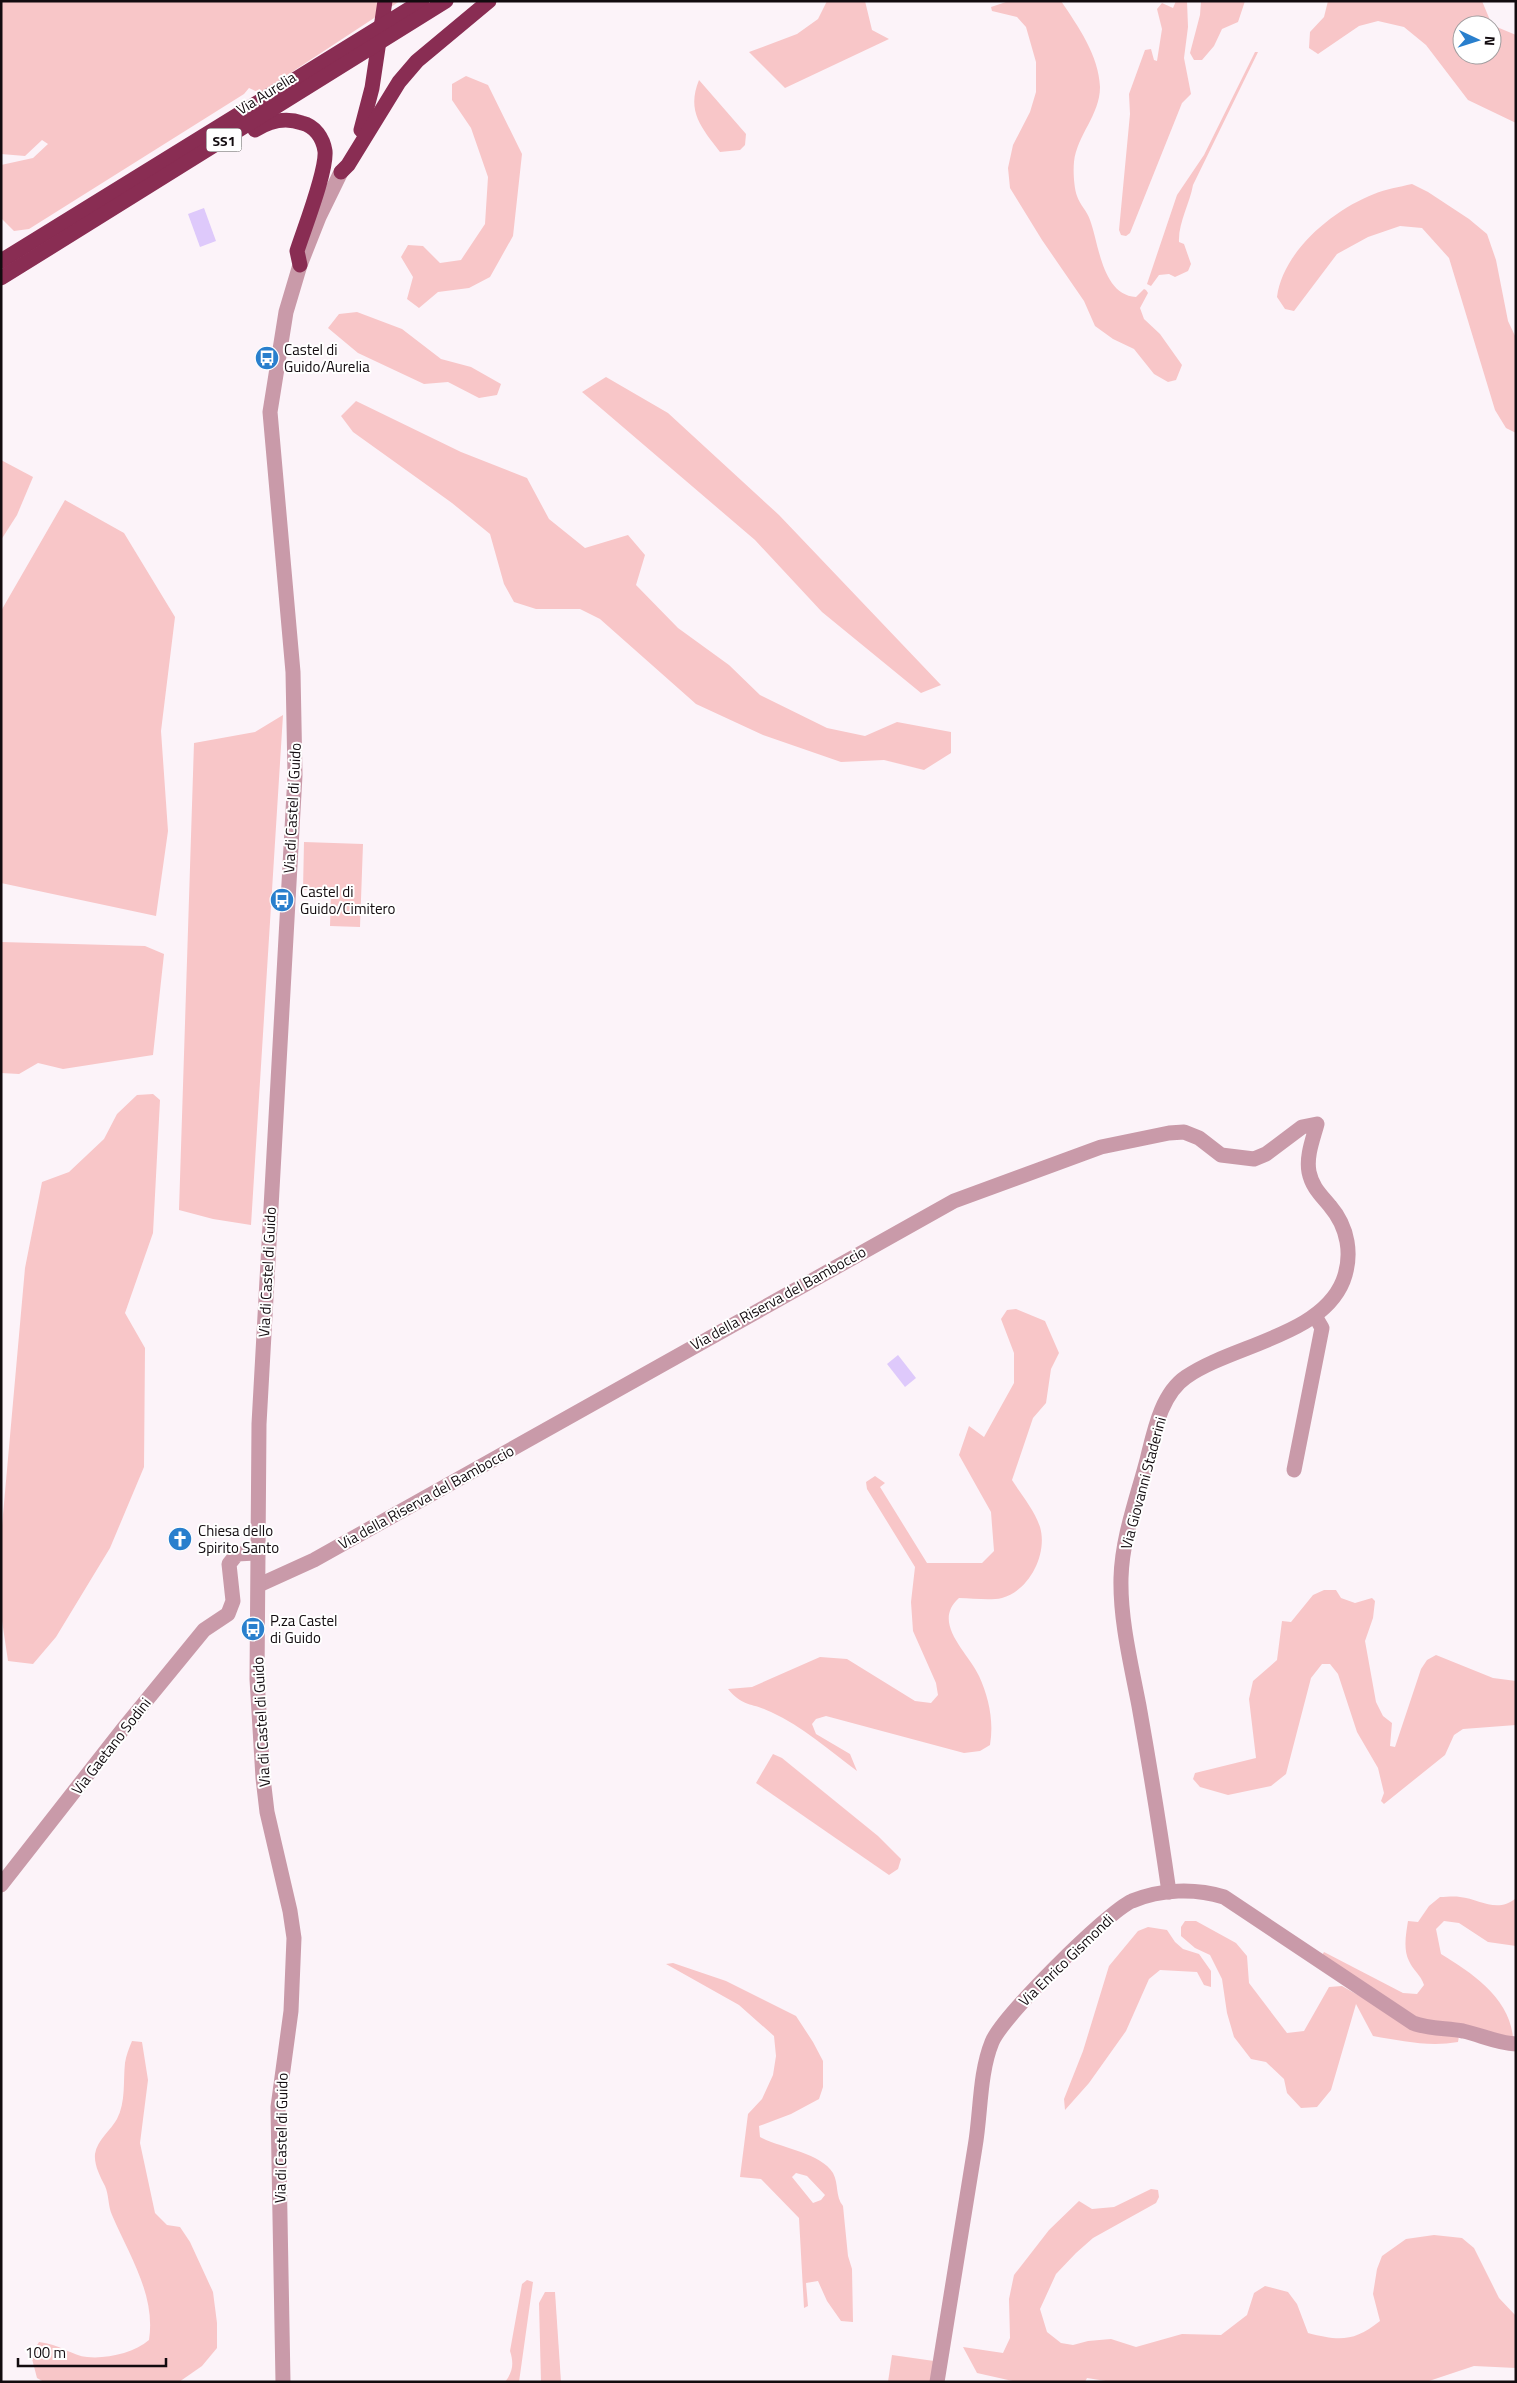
<svg xmlns="http://www.w3.org/2000/svg" width="1517" height="2383" font-family="'Titillium Web',sans-serif">
  <style>
    .green { fill: #f8c6c8; fill-rule: evenodd }
    .water { fill: #dec9fb }
    .lines { fill: none; stroke-linecap: round; stroke-linejoin: round }
    .minor { stroke: #c99aa9; stroke-width: 15 }
    .highway { stroke: #892d53; stroke-width: 15 }
    .labels { text-anchor: middle; dominant-baseline: central; stroke-width: 4; stroke-linejoin: round; paint-order: stroke }
    .shield { fill: #fff; stroke: #595457; stroke-width: 1 }
    .shield-label { font-size: 14px; font-weight: bold; fill: #120b0f }
    .street-label { font-size: 15px; fill: #120b0f; stroke: #fff }
    .poi-label { font-size: 15px; fill: #120b0f; stroke: #fff; text-anchor: start }
  </style>
  <rect width="100%" height="100%" fill="#fcf3f9"/>
  <g class="green">
    <path d="M1,1H400L260,93L249,88L244,94L29,229L14,231L1,218V165L33,158L48,144L42,140L25,156L1,154Z"/>
    <path d="M827,1H865L872,30L889,39L785,88L749,52L797,34L818,19Z"/>
    <path d="M1009,1H1061C1078,26 1099,56 1100,87C1100,115 1077,135 1074,162C1073,171 1074,188 1077,196C1080,205 1087,211 1090,220C1099,244 1102,295 1136,297L1144,289L1146,290L1148,293L1140,308L1144,319L1160,334L1182,365L1176,380L1168,382L1154,374L1134,349L1113,339L1095,326L1084,301L1042,240L1010,188L1008,168L1013,145L1030,112L1036,92V62L1026,27L1017,17L992,11L991,7Z"/>
    <path d="M1176,1H1187L1188,27L1184,58L1191,94L1182,103L1130,233L1126,236L1121,235L1119,230L1130,114L1129,94L1145,50L1151,49L1154,60L1157,61L1162,29L1157,9L1162,3L1173,8Z"/>
    <path d="M1201,1H1245L1238,22L1222,29L1214,46L1202,60H1194L1190,53L1200,15Z"/>
    <path d="M1328,1H1482L1492,25H1462V55H1492V25L1516,35V123L1468,100L1426,45L1404,27L1378,21L1359,26L1318,54L1309,48L1310,32L1324,17Z"/>
    <path d="M1255,52H1258L1193,185C1190,203 1178,223 1179,242L1184,244L1191,264L1188,271L1175,277L1169,274L1159,275L1151,286L1147,284L1177,195L1204,155Z"/>
    <path d="M466,76L488,85L522,154L513,236L490,277L469,288L438,292L419,308L407,299L413,277L401,257L408,245L423,246L440,263L461,260L485,224L488,177L471,128L452,100V84Z"/>
    <path d="M699,80L746,134L745,145L740,150L720,152C702,128 686,112 699,80Z"/>
    <path d="M1412,184L1428,192L1469,219L1487,234L1496,260L1508,321L1516,338V433L1506,428L1495,410L1449,258L1422,228L1400,226L1368,237L1337,254L1294,311L1285,309L1277,297C1283,251 1333,210 1374,194C1386,189 1399,187 1412,184Z"/>
    <path d="M357,312L402,329L441,359L471,367L501,384L497,395L479,398L448,382L424,384L358,353L328,328L339,314Z"/>
    <path d="M606,377L668,413L779,515L941,685L921,693L822,612L755,540L582,392Z"/>
    <path d="M356,401L461,452L527,478L549,519L585,548L628,535L645,555L636,585L678,628L729,665L760,695L827,728L865,736L897,722L951,732V753L924,770L884,760L841,762L763,735L696,704L600,619L580,609H536L514,602L504,584L490,534L452,503L353,432L341,416Z"/>
    <path d="M1,460L33,477L17,515L1,540Z"/>
    <path d="M65,500L124,533L175,617L161,731L168,831L156,916L1,883V611Z"/>
    <path d="M283,715L251,1225L213,1219L179,1210L194,743L255,732Z"/>
    <path d="M304,842L363,844L360,927L330,926L331,891L303,890Z"/>
    <path d="M1,942L145,946L164,954L153,1055L63,1069L38,1063L19,1074L1,1073Z"/>
    <path d="M153,1094L160,1100L153,1233L125,1313L145,1348L144,1467L110,1548L56,1637L33,1664L8,1661L1,1614V1537L25,1268L42,1182L69,1172L104,1139L117,1114L137,1095Z"/>
    <path d="M1016,1309L1045,1321L1059,1353L1051,1369L1046,1403L1033,1418L1012,1480C1022,1496 1034,1509 1040,1527C1048,1554 1029,1591 1002,1598C989,1601 973,1598 959,1598C931,1623 968,1652 979,1676C989,1698 994,1721 990,1745L980,1751L964,1753L826,1716L816,1719L812,1724L816,1734L850,1754L857,1771C830,1751 802,1726 771,1712C751,1702 744,1708 728,1689L752,1687L820,1657L847,1659L915,1701L931,1703L938,1695L936,1683L913,1631L911,1602L915,1567L867,1489L866,1482L875,1476L885,1483L880,1487L927,1563H982L994,1551L991,1512L959,1455L969,1426L984,1437L1014,1383V1353L1001,1319L1007,1310Z"/>
    <path d="M1324,1590H1336L1341,1598L1355,1603L1372,1598L1375,1601L1373,1618L1365,1641L1376,1702L1383,1716L1392,1723L1390,1746L1395,1747L1421,1669L1427,1660L1436,1655L1493,1678L1516,1681V1725L1463,1729L1454,1735L1445,1755L1384,1804L1381,1801L1384,1793L1378,1768L1357,1732L1338,1674L1330,1664H1322L1311,1678L1286,1774L1271,1786L1228,1795L1200,1787L1193,1779L1195,1773L1256,1758L1249,1699L1253,1681L1277,1660L1282,1621L1291,1622L1313,1595Z"/>
    <path d="M773,1754L782,1758L878,1836L901,1859L898,1869L889,1875L756,1783Z"/>
    <path d="M1440,1897C1446,1897 1454,1896 1460,1897C1480,1899 1497,1914 1516,1898V1946L1488,1942L1459,1923L1444,1921L1436,1929L1441,1954C1472,1973 1510,1998 1513,2038L1411,2018L1321,1957L1324,1952L1403,1993L1417,1994L1424,1985C1421,1975 1413,1970 1409,1961C1403,1949 1406,1934 1408,1921L1418,1922L1429,1906Z"/>
    <path d="M1185,1921H1196L1236,1943L1247,1956L1249,1983L1287,2033L1304,2031L1329,1987L1342,1986L1423,2032L1459,2036L1458,2042C1429,2047 1402,2041 1373,2036L1356,2004L1331,2090L1317,2107L1301,2108L1287,2093L1284,2079L1266,2062L1251,2059L1234,2037L1227,2013L1222,1979L1210,1955L1195,1948L1181,1936V1927Z"/>
    <path d="M1148,1927L1167,1930L1175,1942L1183,1949L1199,1954L1211,1971V1987L1204,1985L1197,1972L1160,1970L1149,1979L1126,2031L1089,2083L1065,2110L1064,2099L1083,2051L1109,1966L1138,1931Z"/>
    <path d="M673,1963L726,1981L796,2016L813,2042L823,2061V2087L819,2099L791,2114L759,2126L760,2137C780,2148 821,2153 833,2173C839,2184 835,2196 843,2206L848,2256L852,2269L853,2322L841,2321L827,2301L818,2281L806,2283L808,2306L804,2308L799,2218L761,2179L740,2177L748,2114L762,2099L773,2075L776,2056L774,2036L739,2005L666,1964ZM796,2173L807,2176L825,2195L821,2200L813,2203L792,2177Z"/>
    <path d="M132,2041L142,2042L148,2080L140,2143L155,2213L167,2225L180,2227L190,2242L213,2292L217,2323V2348L202,2366L179,2382H44L37,2378L31,2355L39,2342C59,2344 73,2356 87,2357C107,2359 134,2353 149,2340C156,2295 129,2255 112,2215C108,2206 109,2195 105,2186C100,2176 94,2165 95,2154C97,2140 111,2130 117,2119C126,2102 123,2081 125,2063C126,2056 129,2048 132,2041Z"/>
    <path d="M1151,2189L1158,2190L1159,2197L1156,2203L1093,2238L1076,2253L1056,2274L1040,2309L1047,2332L1061,2343L1073,2345L1088,2341L1111,2339L1136,2347L1182,2334L1221,2335L1247,2315L1254,2293L1265,2286L1288,2292L1297,2304L1308,2333C1339,2341 1354,2342 1380,2321L1373,2294L1377,2269L1382,2256L1406,2239L1434,2235L1462,2238L1474,2248L1499,2298L1516,2316V2368L1474,2366L1426,2382H1112L1087,2378L1085,2382H1017L977,2373L963,2347L1003,2353L1010,2338L1009,2299L1014,2275L1049,2230L1079,2201L1092,2209L1114,2207Z"/>
    <path d="M527,2280L533,2282L519,2382H505C513,2372 514,2363 510,2351L522,2284Z"/>
    <path d="M545,2292H555L561,2382H541L539,2303Z"/>
    <path d="M892,2355L934,2361L931,2382H888Z"/>
  </g>
  <g class="water">
    <path d="M204,208L216,241L200,247L188,214Z"/>
    <path d="M898,1355L916,1378L905,1387L887,1364Z"/>
  </g>
  <g class="lines">
    <g class="minor">
      <path d="M1294,1470L1322,1328L1315,1316"/>
      <path d="M259,1585L314,1560L954,1201L1101,1147L1169,1133L1184,1132L1199,1138L1221,1155L1254,1159L1266,1154L1302,1127L1317,1124C1313,1139 1306,1156 1309,1172C1312,1187 1321,1195 1330,1206C1348,1227 1353,1255 1343,1281C1321,1336 1232,1345 1186,1377C1161,1394 1154,1432 1147,1460C1137,1498 1122,1538 1121,1578C1120,1620 1131,1664 1139,1706C1150,1768 1160,1829 1169,1892"/>
      <path d="M1,1885L123,1729L204,1630L228,1614L233,1601L229,1564L237,1554L258,1553"/>
      <path d="M283,2382L278,2107L291,2011L294,1938L290,1911L267,1812L263,1778L257,1679L258,1553L259,1424L295,775L293,672L270,412L286,312L300,265L319,217L341,172"/>
      <path d="M937,2382C950,2303 963,2225 975,2147C981,2113 979,2074 992,2042C1002,2017 1107,1912 1132,1901C1161,1889 1195,1888 1224,1897L1413,2023C1428,2029 1446,2028 1463,2031C1481,2035 1497,2043 1516,2044"/>
    </g>
    <g class="highway">
      <path d="M255,130C269,121 286,117 302,123C315,126 323,138 325,151C327,171 304,229 297,251L300,265"/>
      <path d="M361,130L372,88L385,1"/>
      <path d="M341,172L348,165L399,82L417,61L489,1"/>
      <path d="M1,261L422,1"/>
      <path d="M1,278L446,1"/>
    </g>
  </g>
  <defs>
    <g id="bus-disc" transform="scale(1.25)"><circle r="9.5" fill="#297fcd" stroke="#fff"/><path d="M-5-6H5V4H4V6H2V4H-2V6H-4V4H-5ZM-3.5-4V0h7V-4ZM-3.5 1.2v1.5H-2V1.2ZM2 1.2v1.5H3.5V1.2Z" fill="#fff"/></g>
    <g id="church-disc" transform="scale(1.25)"><circle r="9.5" fill="#297fcd" stroke="#fff"/><path d="M-1.2-6h2.4v3.5h3.3v2.4h-3.3V6h-2.4V-.1h-3.3v-2.4h3.3Z" fill="#fff"/></g>
  </defs>
  <g fill-rule="evenodd">
    <use href="#bus-disc" x="267" y="358"/>
    <use href="#bus-disc" x="282" y="900"/>
    <use href="#church-disc" x="180" y="1539"/>
    <use href="#bus-disc" x="253" y="1629"/>
  </g>
  <g class="labels">
    <rect class="shield" x="206.5" y="128.5" width="35" height="23" rx="4"/>
    <g class="shield-label">
      <text x="224" y="140">SS1</text>
    </g>
    <g class="street-label">
      <text transform="translate(266 93) rotate(-32)">Via Aurelia</text>
      <text transform="translate(292 808) rotate(-87)">Via di Castel di Guido</text>
      <text transform="translate(267 1272) rotate(-87)">Via di Castel di Guido</text>
      <text transform="translate(778 1298) rotate(-29)">Via della Riserva del Bamboccio</text>
      <text transform="translate(1143 1483) rotate(-75)">Via Giovanni Staderini</text>
      <text transform="translate(426 1497) rotate(-29)">Via della Riserva del Bamboccio</text>
      <text transform="translate(261 1722) rotate(-93)">Via di Castel di Guido</text>
      <text transform="translate(111 1746) rotate(-52)">Via Gaetano Sodini</text>
      <text transform="translate(1066 1960) rotate(-44)">Via Enrico Gismondi</text>
      <text transform="translate(281 2138) rotate(-89)">Via di Castel di Guido</text>
    </g>
    <g class="poi-label">
      <text x="284" y="349">Castel di<tspan x="284" dy="17">Guido/Aurelia</tspan></text>
      <text x="300" y="891">Castel di<tspan x="300" dy="17">Guido/Cimitero</tspan></text>
      <text x="198" y="1530">Chiesa dello<tspan x="198" dy="17">Spirito Santo</tspan></text>
      <text x="270" y="1620">P.za Castel<tspan x="270" dy="17">di Guido</tspan></text>
    </g>
  </g>
  <rect width="1517" height="2383" fill="none" stroke="#120b0f" stroke-width="5"/>
  <g transform="translate(1477 40) rotate(94)"><circle r="24" fill="#ffffff" stroke="#a09d9f"/>
  <path d="M0-4L9 19L0 12L-9 19Z" fill="#297fcd"/>
  <text y="-8" font-size="14" font-weight="bold" text-anchor="middle" fill="#120b0f">N</text>
  </g>
  <path d="M18 2358v8h148v-8" fill="none" stroke="#120b0f" stroke-width="2.5"/>
  <text x="25" y="2358" font-size="15" fill="#120b0f" stroke="#ffffff" stroke-width="4" paint-order="stroke">100 m</text>
</svg>
